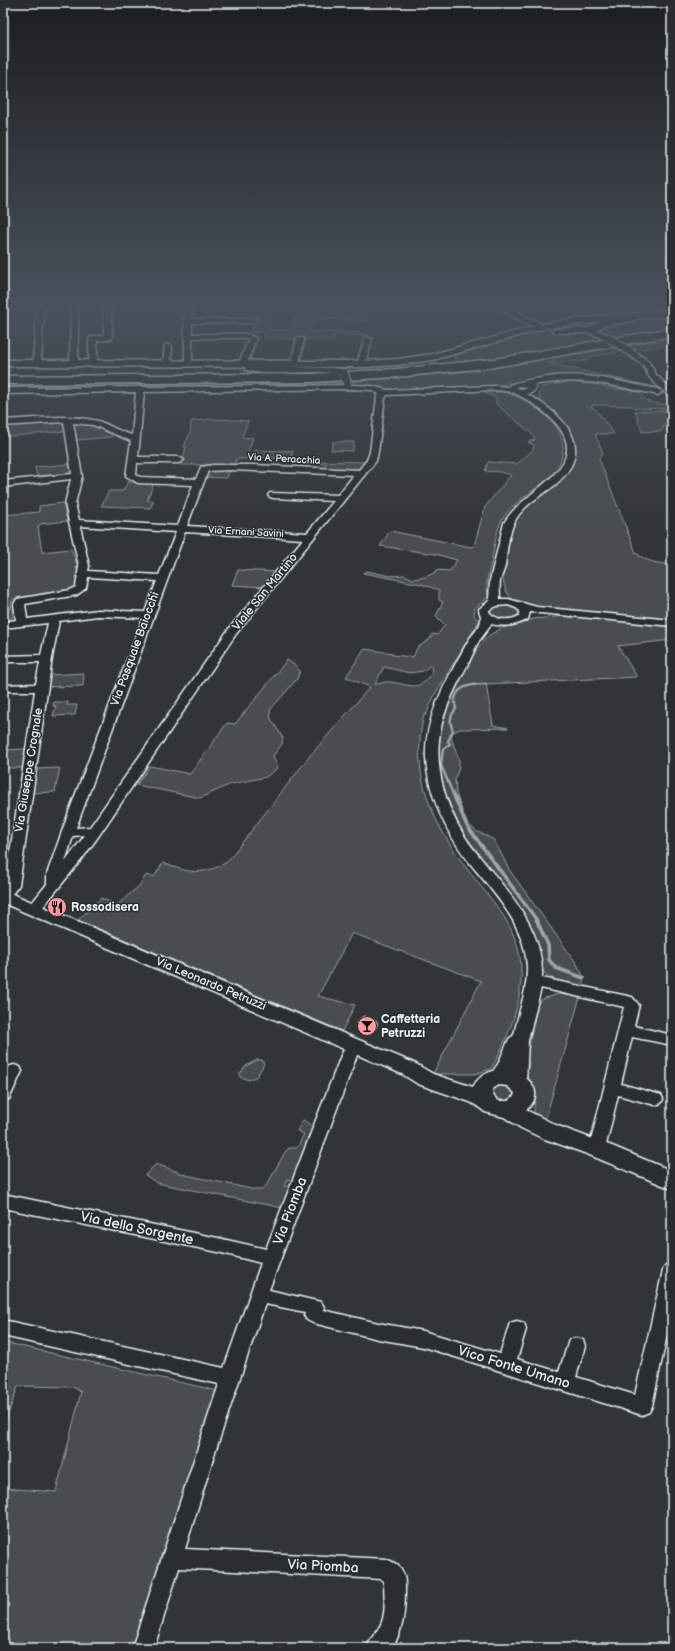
<svg xmlns="http://www.w3.org/2000/svg" width="675" height="1651" font-family="'Balsamiq Sans',sans-serif">
  <style>
    .green { fill: #494d4f; stroke: #989fa4; fill-rule: evenodd }
    .lines { fill: none; stroke-linecap: round; stroke-linejoin: round }
    .stream-far1 { stroke: #9fa5aa; stroke-width: 2.5 }
    .stream { stroke: #9fa5aa; stroke-width: 3.5 }
    .minor-casing { stroke: #e8f1f8; stroke-width: 3 }
    .major-casing { stroke: #e8f1f8; stroke-width: 3 }
    .highway-casing { stroke: #e8f1f8; stroke-width: 3 }
    .minor { fill: #2a2d2e; fill-rule: evenodd }
    .major { fill: #2a2d2e; fill-rule: evenodd }
    .highway { fill: #2a2d2e; fill-rule: evenodd }
    .minor-bridge-casing { stroke: #e8f1f8; stroke-width: 10; stroke-linecap: butt }
    .minor-bridge { stroke: #2a2d2e; stroke-width: 8 }
    .wall { fill: #4f5355; stroke: #e8f1f8 }
    .shaded-wall { fill: #404345; stroke: #e8f1f8 }
    .building { fill: #5c6063; stroke: #e8f1f8 }
    .labels { text-anchor: middle; dominant-baseline: central; stroke-width: 3; stroke-linejoin: round; paint-order: stroke }
    .far-street-label { font-size: 10px; fill: #e8f1f8; stroke: #2a2d2e }
    .street-label { font-size: 12px; fill: #e8f1f8; stroke: #2a2d2e }
    .poi-label { font-size: 12px; font-weight: bold; fill: #e8f1f8; stroke: #2a2d2e; text-anchor: start }
    .near-street-label { font-size: 14px; fill: #e8f1f8; stroke: #2a2d2e }
  </style>
  <rect width="100%" height="100%" fill="#323536"/>
  <filter id="ink" filterUnits="userSpaceOnUse"><feTurbulence type="fractalNoise" baseFrequency=".025" numOctaves="2"/><feDisplacementMap in="SourceGraphic" scale="8" xChannelSelector="R" yChannelSelector="G"/><feConvolveMatrix kernelMatrix="1 2 1 2 8 2 1 2 1" color-interpolation-filters="sRGB"/></filter>
  <g filter="url(#ink)">
    <g class="green">
      <path d="M260,302H302L301,305H294L292,308L258,307Z"/>
      <path d="M335,302H384L383,306L352,305Z"/>
      <path d="M672,315V329L615,339L597,328L625,321Z"/>
      <path d="M256,316L270,317L267,330H290L295,317L370,320L314,319L310,331L366,333V336L335,334L333,341L264,338L265,332H252Z"/>
      <path d="M576,331L591,333L609,340L473,363L346,373L266,369L251,365L313,368L341,365L348,373L451,363L454,362L456,353L526,335Z"/>
      <path d="M672,338V343C658,346 638,353 625,346Z"/>
      <path d="M620,347L626,351L588,357L587,358L589,360L587,361L548,363L659,388V390L587,378L516,382L483,388H422L392,391L372,386L355,385L350,384L348,382L473,371Z"/>
      <path d="M345,382L344,385L3,390V386Z"/>
      <path d="M566,382L601,385L604,387L638,392C643,394 642,395 645,399C649,404 661,404 667,405V406L672,409L635,408L632,406L593,405L591,407L596,410L614,434H595L603,453L599,459L636,553C647,562 658,564 672,564V620C647,619 622,615 597,612C579,611 560,611 542,608C533,607 517,605 511,598C500,585 503,572 506,556C509,544 510,528 517,518C533,495 568,487 574,457C580,431 555,414 537,399H541L538,394L542,387Z"/>
      <path d="M501,392C519,394 539,408 551,421C557,427 563,438 563,448C562,484 519,491 503,518C495,532 494,552 490,568C489,573 487,577 487,582C486,588 488,592 488,597L475,608L474,615L478,620V623L435,694L426,715H424C408,778 437,832 475,879C491,899 508,917 516,942C531,984 511,1033 491,1069L474,1074H433L481,981L352,933L318,996L355,1005L342,1031L78,920L101,898L117,905L139,886L146,875L154,877L163,863C188,873 203,876 227,862L309,757L370,687L346,677L364,649L392,653V655L413,657L417,648L430,639L432,634L437,635L445,625L436,616L443,602L439,600V590L421,584L363,573L367,571L390,576L405,575L413,579L425,577L434,573L437,570L450,571L457,560L435,554L380,546L390,531L471,547L474,546L485,507L511,475L500,472L485,471L488,462L517,464L533,450L534,445L528,442L535,440L532,434L496,404V398L485,393ZM431,665L432,673C418,696 405,681 385,682C382,683 378,684 375,684L384,667L410,673L423,671Z"/>
      <path d="M635,411H670L662,431L642,432Z"/>
      <path d="M216,419L248,421L242,437L253,438L246,459H236L234,465H181L186,447H184L190,433L191,421Z"/>
      <path d="M59,423L63,425L66,431L3,437V425Z"/>
      <path d="M76,424C89,422 102,428 113,434L111,437L77,440L75,430H71V427Z"/>
      <path d="M333,442H354L353,451L331,450Z"/>
      <path d="M255,450L293,451L291,459L253,457Z"/>
      <path d="M310,461L366,462L358,472L324,470L326,464L309,463Z"/>
      <path d="M71,464L72,473L37,476L35,467Z"/>
      <path d="M230,470L227,478L205,477L207,471Z"/>
      <path d="M128,482L154,483L147,500L154,501L150,508L101,506L109,491H123Z"/>
      <path d="M63,503L67,521L40,524L38,527L42,552L71,549L78,567L76,568L78,571L75,589L70,591L13,599L11,604L13,617L3,621V515L39,512V506Z"/>
      <path d="M238,570L277,572L265,587L232,585Z"/>
      <path d="M506,604L519,608L522,614C511,623 501,620 489,615L488,609L490,607Z"/>
      <path d="M566,616L672,627V640L618,646L637,677L486,684L493,725L508,728L460,729L453,732L451,737L459,760V767L455,779L456,793L466,822L476,831L494,840L510,871L577,964L584,977L582,990C565,985 553,982 541,969L451,813L436,767L438,731L450,695L477,649L488,636L502,628L517,625L533,619Z"/>
      <path d="M287,660L296,666L300,671L297,679L270,710L271,719L283,738L282,744L273,756L278,768L266,777L231,784L200,798L136,785L150,766L190,774L227,723L235,724Z"/>
      <path d="M84,673L83,686L45,687L48,675Z"/>
      <path d="M54,702H68L67,705H77L75,715L53,716L56,706H53Z"/>
      <path d="M26,749L23,768H3V750Z"/>
      <path d="M60,768L55,792L32,793L35,769Z"/>
      <path d="M559,994L580,997L545,1121C527,1112 537,1109 535,1094C534,1089 528,1084 525,1080L529,1063L526,1061L538,1002L545,998Z"/>
      <path d="M257,1060H262L264,1064L257,1076L249,1080L240,1077L239,1075L246,1066Z"/>
      <path d="M502,1085L509,1087L514,1091V1096C509,1103 500,1103 494,1097L492,1092L493,1089Z"/>
      <path d="M303,1120L315,1128L293,1181L287,1179L284,1186L291,1187L283,1208L157,1183L145,1175L156,1164L186,1175L256,1190H261L267,1185L285,1152L289,1148H297L304,1134L297,1131Z"/>
      <path d="M3,1342L218,1391L133,1648H3V1488L56,1492L81,1392L73,1387L18,1386L5,1423H3Z"/>
    </g>
    <g class="lines">
      <path class="stream-far1" d="M455,799L441,765L443,749L450,744L448,741L453,731C449,722 450,716 456,709C450,687 469,684 486,684"/>
      <path class="stream" d="M455,798L467,826L536,919L548,945L549,960L556,968L584,978"/>
      <g class="minor-casing">
        <g id="minor">
          <path d="M103,302H111L112,337L111,339L97,341V363L93,365L89,363V339L90,337L104,335Z"/>
          <path d="M184,302H192V319H255L256,321L252,323H192V334H250V337H255L256,339L248,361H250L252,366L331,368L344,369L348,373L344,375C313,367 278,378 246,370L244,365L239,363L249,338H192V363L191,365H185Z"/>
          <path d="M487,302H497L548,327L544,329L529,325Z"/>
          <path d="M71,303H74L78,305V363L74,365L70,363Z"/>
          <path d="M37,305H43L44,307L41,363L37,365L33,363Z"/>
          <path d="M633,316L637,318L636,320L604,326L597,330L612,336L613,338L609,340L589,333H556L552,331L556,329L588,328L599,322Z"/>
          <path d="M365,337H368L372,339L365,364L361,366L357,364Z"/>
          <path d="M297,338H303L304,340L299,364L295,366L291,364Z"/>
          <path d="M165,345H171L172,347L171,363L167,365L163,363Z"/>
          <path d="M626,349H632L649,362L656,375L672,390V395H667L650,378L643,365L626,353Z"/>
          <path d="M554,376C589,372 624,383 658,389L662,392L658,395C612,385 581,376 534,385L536,388C534,392 531,393 527,394C564,415 598,448 555,485C542,495 525,504 516,519C508,533 507,551 505,566C504,571 501,576 500,581C499,587 500,593 500,599H508L537,607L672,620V626L530,612L528,619C517,626 504,627 491,624C488,630 483,635 479,641C475,647 473,654 470,660C458,683 444,707 440,733C433,774 450,820 476,852C505,890 544,925 542,978L632,997L639,1005L634,1026L672,1035V1045L632,1037L621,1084L661,1095L663,1099L661,1103L655,1105L618,1095L605,1149L603,1153L597,1155L591,1153L589,1149L624,1007L541,988L528,1040L526,1083L524,1087L518,1089L512,1087L510,1083V1072C504,1079 501,1085 490,1082L488,1078L498,1064L509,1039L514,1035C518,1012 528,990 527,967C525,922 492,892 466,858C445,830 428,794 426,758C424,717 448,678 467,643C471,635 480,629 481,620C482,615 479,614 479,609L489,601L490,580L504,523C522,489 597,468 554,421C544,411 528,399 514,393C509,391 502,391 496,390L387,395L385,398L378,452L376,461L236,634L100,834L82,859L39,912L34,913L29,912L27,909L47,884V874L70,809L143,618L98,616L59,621L52,658L19,885L8,899L3,900V888L5,885L35,691H3V685L36,684L40,662H3V656L41,655L48,623L3,628V622L16,620L14,604L17,599L70,590L76,587L79,566L65,504L71,479L3,487V481L72,474L64,422L3,426V420C34,419 67,413 98,421C110,425 120,432 132,435L136,392L3,394V388L137,387L140,386L143,387L353,385L372,386L386,390L496,386L507,387C512,381 544,378 554,376ZM519,386L527,388L523,389L516,388ZM353,389L371,390L379,394L377,397L370,452L367,460L359,470L253,465H213L201,467L196,479L140,477L136,475L137,463H179L184,460L179,457H138L144,392ZM73,423L93,425L131,441L126,476L138,483L193,485L178,526L79,520L75,504L82,476ZM230,470L354,475L338,495L270,493L268,495L270,497L273,498L334,501L307,533L187,526L208,471ZM80,526L176,532L159,575L88,571L89,566ZM185,532L303,539L228,630L90,827L76,828ZM88,577L157,581L145,612L98,610L27,619L25,604L77,595L86,588ZM508,605L516,608L520,611L519,616C509,621 497,621 489,612V610L497,606ZM85,835L65,862L73,836Z"/>
          <path d="M355,1041L360,1042L363,1046L357,1055L269,1290L321,1302L324,1307L323,1310L378,1323L423,1331L500,1354L510,1323L517,1321L524,1323L526,1329L517,1359L559,1372L569,1340L576,1338L583,1340L585,1346L576,1377L635,1395L663,1270L666,1265L672,1263V1311L652,1406L649,1412L642,1415L423,1347L378,1339L313,1323L307,1320L304,1315L305,1312L265,1304L214,1455L185,1549L386,1559C392,1561 397,1564 401,1569C405,1575 405,1581 405,1588C405,1610 404,1629 392,1648H366C370,1640 376,1634 380,1626C387,1614 384,1595 384,1581L381,1579L179,1568L154,1648H132L219,1384L3,1336V1320L224,1368L261,1263L218,1252L3,1208V1194L218,1238L266,1249L342,1053L350,1042Z"/>
          <path d="M14,1065L20,1067L22,1071L9,1099L3,1101V1078L8,1067Z"/>
        </g>
      </g>
      <g class="major-casing">
        <g id="major">
          <path d="M672,310V316L569,325L547,328L433,360L398,365L365,367L3,366V360L365,361L398,359L432,354L539,325L569,319Z"/>
          <path d="M3,890L416,1064L433,1074L473,1087C493,1049 559,1083 526,1110L558,1126L612,1146L672,1171V1189L587,1154L542,1138L521,1128L504,1117L485,1112L477,1106L470,1102L418,1084L402,1074L3,903ZM499,1085L507,1086L515,1093L514,1096L508,1101H499L494,1097L492,1091L494,1088Z"/>
        </g>
      </g>
      <g class="highway-casing">
        <path id="highway" d="M672,328V336L494,367L397,377L312,382L3,384V376L312,374L397,369L494,359Z"/>
      </g>
      <use href="#minor" class="minor"/>
      <use href="#major" class="major"/>
      <use href="#highway" class="highway"/>
      <g class="minor-bridge-casing">
        <g id="minor-bridge">
          <path d="M609,338L629,351"/>
          <path d="M344,373L347,383"/>
        </g>
      </g>
      <use href="#minor-bridge" class="minor-bridge"/>
    </g>
    <path class="wall" d="M357,1023L377,1026L371,1033L357,1027Z"/>
    <path class="shaded-wall" d="M377,1022V1026L371,1033L372,1029Z"/>
    <path class="building" d="M363,1016L377,1022L372,1029L357,1023Z"/>
  </g>
  <linearGradient id="sky" x2="0" y2="1"><stop stop-color="#1c1d1e"/><stop offset="0.57" stop-color="#49515d"/><stop offset="1" stop-color="#49515d" stop-opacity="0"/></linearGradient>
  <rect width="675" height="533" fill="url(#sky)"/>
  <defs>
    <g id="restaurant-disc" transform="scale(1)"><circle r="9.5" fill="#ff9aa2" stroke="#2a2d2e"/><path d="M-5-6h1v4h1v-4h1v4h1v-4h1v5L-1.5 .5V6h-2V.5L-5-1ZM5-6V6H3V1.5H1.5Q1.5-4 5-6Z" fill="#111"/></g>
    <g id="bar-disc" transform="scale(1)"><circle r="9.5" fill="#ff9aa2" stroke="#2a2d2e"/><path d="M-6-5H6L.8 .8V4.5H3.5V6h-7V4.5H-.8V.8Z" fill="#111"/></g>
  </defs>
  <g fill-rule="evenodd">
    <use href="#restaurant-disc" x="57" y="907"/>
    <use href="#bar-disc" x="367" y="1026"/>
  </g>
  <g class="labels">
    <g class="far-street-label">
      <text transform="translate(284 459) rotate(3)">Via A. Peracchia</text>
      <text transform="translate(246 532) rotate(3)">Via Ernani Savini</text>
    </g>
    <g class="street-label">
      <text transform="translate(265 592) rotate(-51)">Viale San Martino</text>
      <text transform="translate(135 649) rotate(-70)">Via Pasquale Baiocchi</text>
      <text transform="translate(29 770) rotate(-81)">Via Giuseppe Crognale</text>
      <text transform="translate(211 984) rotate(23)">Via Leonardo Petruzzi</text>
    </g>
    <g class="poi-label">
      <text x="71" y="907">Rossodisera</text>
      <text x="381" y="1019">Caffetteria<tspan x="381" dy="14">Petruzzi</tspan></text>
    </g>
    <g class="near-street-label">
      <text transform="translate(290 1211) rotate(-69)">Via Piomba</text>
      <text transform="translate(137 1228) rotate(12)">Via della Sorgente</text>
      <text transform="translate(514 1367) rotate(17)">Vico Fonte Umano</text>
      <text transform="translate(323 1566) rotate(3)">Via Piomba</text>
    </g>
  </g>
  <rect width="675" height="1651" fill="none" stroke="#2a2d2e" stroke-width="16"/>
  <rect x="8" y="8" width="659" height="1635" fill="none" stroke="#e8f1f8" stroke-width="1.5" filter="url(#ink)"/>
</svg>
